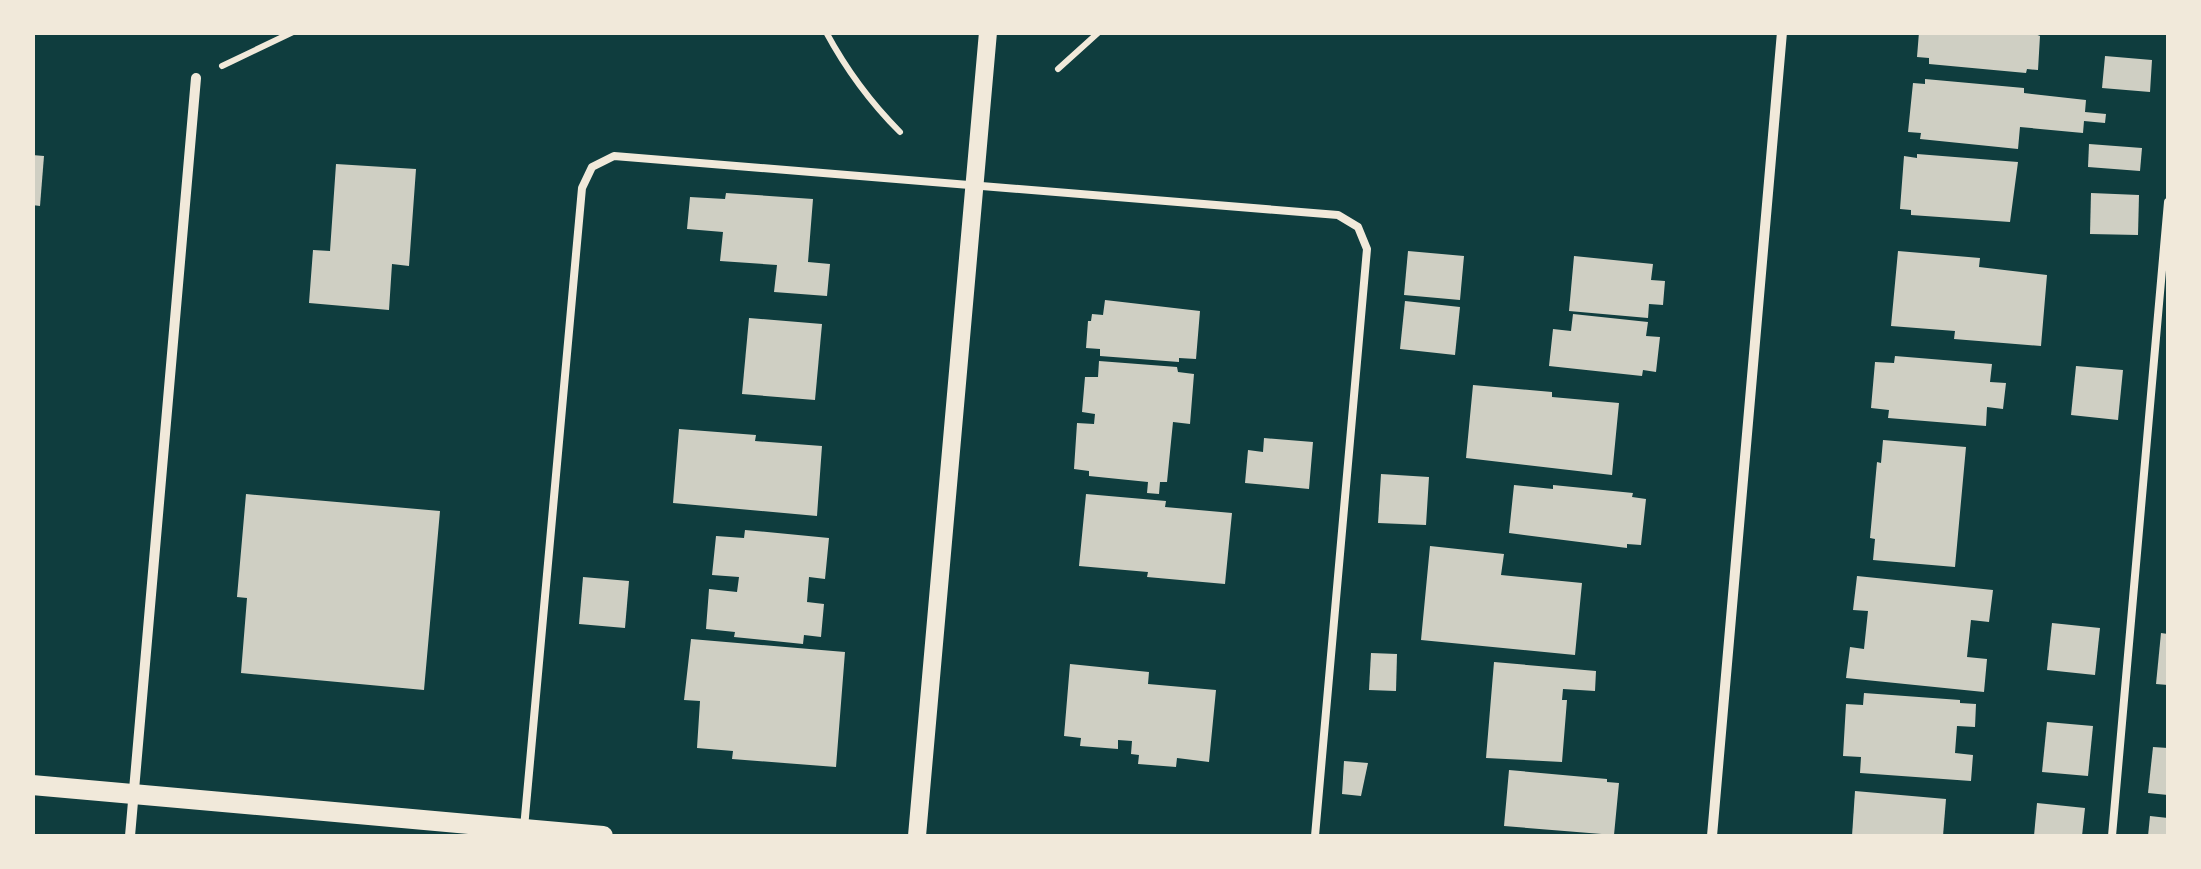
<svg xmlns="http://www.w3.org/2000/svg" width="2201" height="869" font-family="'Fira Sans Condensed',sans-serif">
  <style>
    .building { fill: #cfcfc3 }
    .lines { fill: none; stroke-linecap: round; stroke-linejoin: round }
    .path { stroke: #f1e9da; stroke-width: 6 }
    .service { stroke: #f1e9da; stroke-width: 8 }
    .minor { stroke: #f1e9da; stroke-width: 10 }
    .tertiary { stroke: #f1e9da; stroke-width: 18 }
    .secondary { stroke: #f1e9da; stroke-width: 20 }
  </style>
  <rect width="100%" height="100%" fill="#0f3d3e"/>
  <g class="building">
    <path d="M1919,32H2030L2040,36L2038,70L2027,69L2026,73L1929,64V58L1917,57Z"/>
    <path d="M2105,56L2152,60L2150,92L2102,88Z"/>
    <path d="M1925,79L2024,88V93L2086,100L2085,112L2106,114L2105,123L2084,121L2083,133L2020,127L2018,149L1920,139L1921,133L1908,132L1913,83L1925,84Z"/>
    <path d="M2089,144L2142,148L2140,171L2088,167Z"/>
    <path d="M1917,154L2018,162L2010,222L1911,215V210L1900,209L1904,156L1917,158Z"/>
    <path d="M32,155L44,156L40,206L32,205Z"/>
    <path d="M336,164L416,169L409,266L392,264L389,310L309,303L313,250L330,251Z"/>
    <path d="M726,193L813,199L808,262L830,264L827,296L774,292L777,265L720,261L723,232L687,229L690,197L725,199Z"/>
    <path d="M2091,193L2139,195L2138,235L2090,234Z"/>
    <path d="M1408,251L1464,256L1460,300L1404,295Z"/>
    <path d="M1898,251L1980,258L1979,267L2047,275L2041,346L1954,339L1955,331L1891,326Z"/>
    <path d="M1574,256L1653,264L1651,280L1665,281L1663,305L1649,304L1648,318L1569,311Z"/>
    <path d="M1105,300L1200,311L1196,359L1179,358V362L1100,356V349L1086,348L1088,321H1091L1092,314L1103,315Z"/>
    <path d="M1405,301L1460,307L1455,355L1400,349Z"/>
    <path d="M1573,314L1648,322L1646,336L1660,337L1656,372L1643,370L1642,376L1549,366L1553,329L1571,331Z"/>
    <path d="M749,318L822,324L815,400L742,394Z"/>
    <path d="M1895,356L1992,364L1990,382L2006,383L2003,409L1987,407L1986,426L1888,418L1889,410L1871,408L1875,362L1894,363Z"/>
    <path d="M1099,361L1177,367L1178,372L1194,374L1190,424L1173,422L1167,482H1160L1159,494L1147,493L1148,482L1089,476V471L1074,469L1077,423L1094,424L1095,414L1082,412L1085,377H1098Z"/>
    <path d="M2076,366L2123,370L2118,420L2071,415Z"/>
    <path d="M1473,385L1552,392V397L1619,403L1612,475L1466,458Z"/>
    <path d="M679,429L756,435L755,441L822,446L817,516L673,503Z"/>
    <path d="M1264,438L1313,442L1309,489L1245,483L1248,450L1263,452Z"/>
    <path d="M1883,440L1966,447L1955,567L1873,560L1875,539L1870,538L1877,462L1881,463Z"/>
    <path d="M1381,474L1429,477L1426,525L1378,523Z"/>
    <path d="M1514,485L1553,489V485L1633,493L1632,497L1646,499L1641,545L1627,544V548L1509,533Z"/>
    <path d="M246,494L440,511L424,690L241,673L247,598L237,597Z"/>
    <path d="M1086,494L1166,501L1165,507L1232,513L1225,584L1147,577L1148,572L1079,566Z"/>
    <path d="M745,530L829,538L825,579L809,577L807,602L824,604L821,637L804,635L803,644L734,637L735,632L706,629L709,589L737,592L739,577L712,575L716,536L744,538Z"/>
    <path d="M1430,546L1504,554L1501,575L1582,583L1575,655L1421,640Z"/>
    <path d="M1857,576L1993,590L1989,622L1971,620L1967,657L1987,659L1984,692L1846,678L1850,647L1864,649L1868,611L1853,610Z"/>
    <path d="M583,577L629,581L625,628L579,624Z"/>
    <path d="M2052,623L2100,628L2095,675L2047,670Z"/>
    <path d="M2161,633L2168,634V685L2156,684Z"/>
    <path d="M691,639L845,652L836,767L732,759L733,751L697,748L700,701L684,700Z"/>
    <path d="M1371,653L1397,654L1396,691L1369,690Z"/>
    <path d="M1494,662L1596,671L1595,691L1563,689L1562,700H1567L1562,762L1486,758Z"/>
    <path d="M1070,664L1149,672L1148,684L1216,690L1209,762L1177,758L1176,767L1138,764L1139,755L1131,754L1132,741L1118,740V749L1080,746L1081,738L1064,736Z"/>
    <path d="M1864,693L1960,700V703L1976,704L1975,727L1957,726L1955,753L1973,755L1971,781L1860,773L1861,757L1843,756L1846,704L1863,705Z"/>
    <path d="M2047,722L2093,726L2088,776L2042,772Z"/>
    <path d="M2153,747L2168,748V795L2148,793Z"/>
    <path d="M1344,761L1368,763L1361,796L1342,794Z"/>
    <path d="M1509,770L1607,779V782L1619,783L1614,835L1504,826Z"/>
    <path d="M1855,791L1946,799L1943,836H1852Z"/>
    <path d="M2037,803L2085,808L2082,836H2034Z"/>
    <path d="M2150,816L2168,818V836H2148Z"/>
  </g>
  <g class="lines">
    <g class="path">
      <path d="M826,32C847,71 869,101 900,132"/>
      <path d="M222,66L293,32"/>
      <path d="M1058,69L1099,32"/>
    </g>
    <g class="service">
      <path d="M524,828L582,188L592,167L614,156L1338,215L1358,227L1367,249L1315,836"/>
      <path d="M2112,836L2168,202"/>
    </g>
    <g class="minor">
      <path d="M130,836L196,78"/>
      <path d="M1712,836L1782,32"/>
    </g>
    <path class="tertiary" d="M917,836L988,32"/>
    <path class="secondary" d="M32,785L603,836"/>
  </g>
  <rect width="2201" height="869" fill="none" stroke="#f1e9da" stroke-width="70"/>
</svg>
